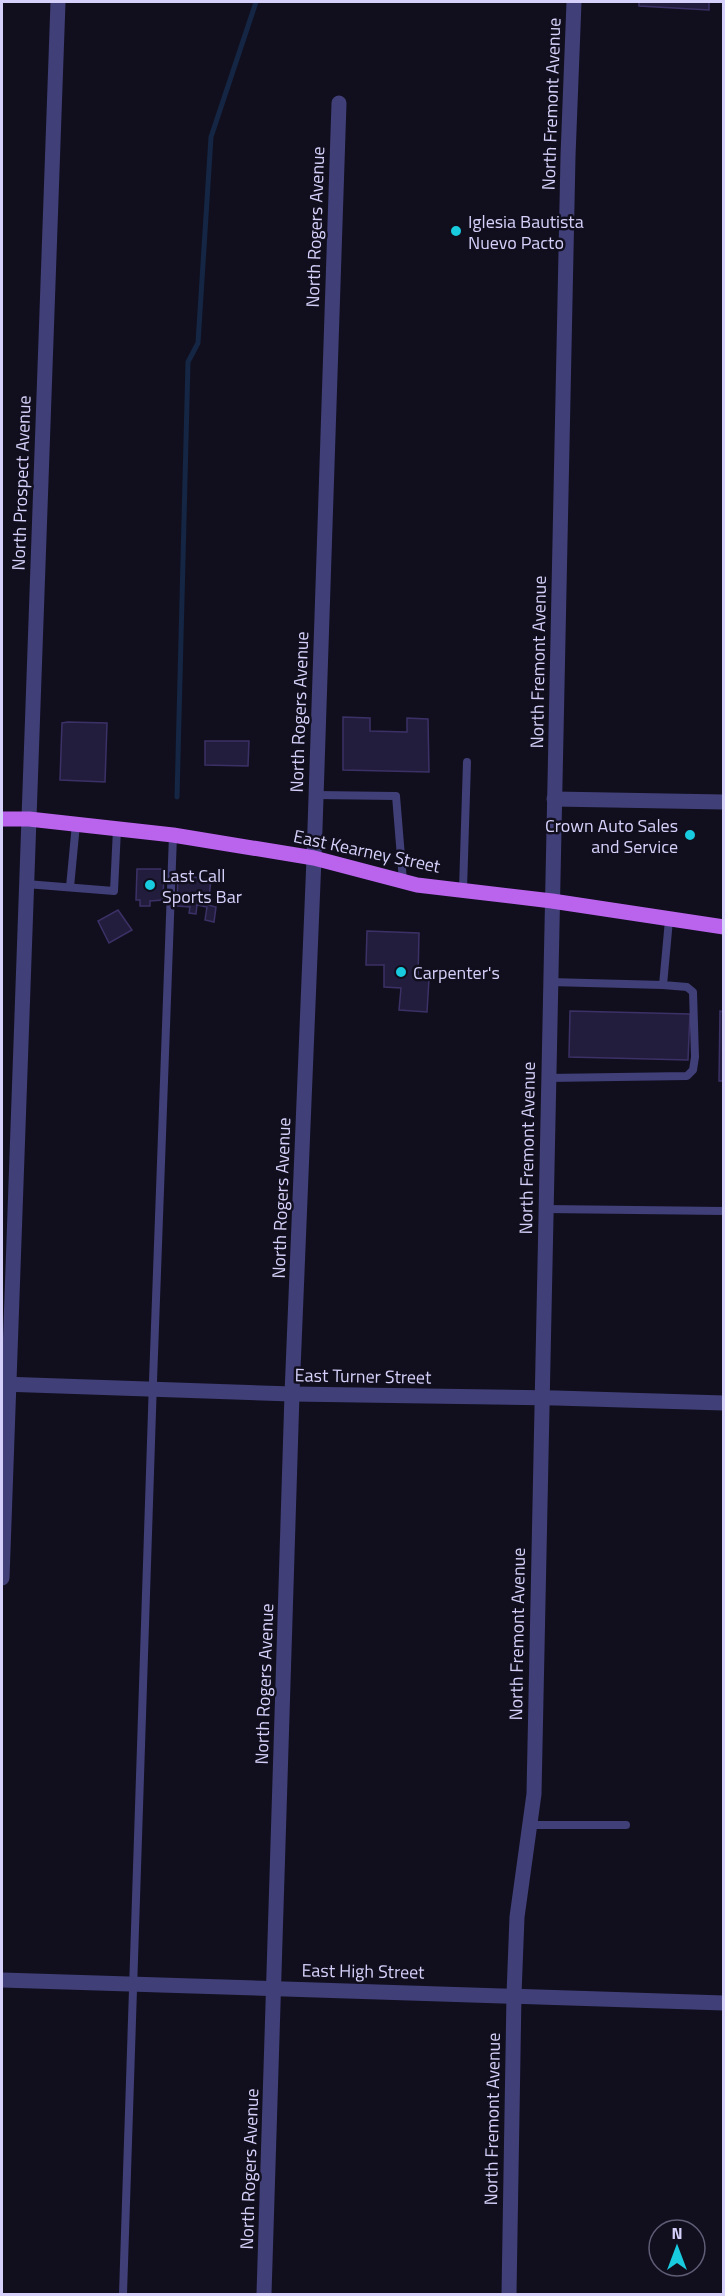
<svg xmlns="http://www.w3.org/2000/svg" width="725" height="2296" font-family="'Titillium Web',sans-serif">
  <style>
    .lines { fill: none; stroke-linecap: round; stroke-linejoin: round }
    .stream { stroke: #142643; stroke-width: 5 }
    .building { fill: #231d3d; stroke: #3c3166; stroke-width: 1.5 }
    .service { stroke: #413f78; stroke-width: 8 }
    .minor { stroke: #413f78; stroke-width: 15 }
    .primary { stroke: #ba64ee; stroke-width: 15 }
    .poi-dot { fill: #18cbde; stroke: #110f1e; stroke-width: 2 }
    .labels { text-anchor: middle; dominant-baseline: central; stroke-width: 5; stroke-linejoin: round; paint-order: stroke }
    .street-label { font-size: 18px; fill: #d5d1fa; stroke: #110f1e }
    .poi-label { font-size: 18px; fill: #d5d1fa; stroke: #110f1e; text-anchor: start }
  </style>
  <rect width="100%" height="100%" fill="#110f1e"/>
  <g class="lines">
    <path class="stream" d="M177,797L188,362L198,343L211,137L256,2"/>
  </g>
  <g class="building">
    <path d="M639,2H709V10L639,6Z"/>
    <path d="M343,717L370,718V731L407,732V718L428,719L429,772L343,770Z"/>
    <path d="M68,722L107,723L105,782L60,780L62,723Z"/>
    <path d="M205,741H249L248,766L205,765Z"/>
    <path d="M137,869H164L163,900L150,901V906H140V900H136Z"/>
    <path d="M178,874L211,880L208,905L216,907L214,922L205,920L207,907L197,905L196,914L189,913L190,907L177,906Z"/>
    <path d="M118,910L132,930L109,943L98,921Z"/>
    <path d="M367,931L419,933L418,979H429L427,1012L399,1010L401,988L384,987V965H366Z"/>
    <path d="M570,1011L690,1014L688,1060L569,1057Z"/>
    <path d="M720,1011L724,1012V1081H719Z"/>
  </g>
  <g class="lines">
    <g class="service">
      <path d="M316,795L396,796L403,881"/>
      <path d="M26,884L114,891L117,829"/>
      <path d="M70,887L76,824"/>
      <path d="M463,890L467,762"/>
      <path d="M550,982L663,985"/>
      <path d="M548,1078L687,1076L693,1070L695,1057L693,992L687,987L663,985L669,920"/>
      <path d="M545,1209L724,1211"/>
      <path d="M530,1825H626"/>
      <path d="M123,2294L153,1381L173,835"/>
    </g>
    <g class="minor">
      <path d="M554,799L724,802"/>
      <path d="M2,1384L292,1394L556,1398L724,1403"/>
      <path d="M2,1578L58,2"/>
      <path d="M2,1980L724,2003"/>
      <path d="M264,2294L292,1394L314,858L339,103"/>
      <path d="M509,2294L514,1994L517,1917L534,1794L568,156L574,2"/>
    </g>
    <path class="primary" d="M2,819H29L173,835L314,858L417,885L552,901L724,927"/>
  </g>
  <g class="poi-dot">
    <circle cx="456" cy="231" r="6"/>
    <circle cx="690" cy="835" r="6"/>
    <circle cx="150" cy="885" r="6"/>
    <circle cx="401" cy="972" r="6"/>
  </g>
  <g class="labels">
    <g class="street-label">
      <text transform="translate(551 104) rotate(-88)">North Fremont Avenue</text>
      <text transform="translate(315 227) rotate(-88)">North Rogers Avenue</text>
      <text transform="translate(21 483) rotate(-88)">North Prospect Avenue</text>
      <text transform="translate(538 662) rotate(-89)">North Fremont Avenue</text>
      <text transform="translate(299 712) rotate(-88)">North Rogers Avenue</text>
      <text transform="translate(367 851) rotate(12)">East Kearney Street</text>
      <text transform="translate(527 1148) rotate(-89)">North Fremont Avenue</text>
      <text transform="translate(281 1198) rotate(-88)">North Rogers Avenue</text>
      <text transform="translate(363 1376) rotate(1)">East Turner Street</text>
      <text transform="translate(517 1634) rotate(-89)">North Fremont Avenue</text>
      <text transform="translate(264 1684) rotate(-88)">North Rogers Avenue</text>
      <text transform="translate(363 1971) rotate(1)">East High Street</text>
      <text transform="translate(492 2119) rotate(-89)">North Fremont Avenue</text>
      <text transform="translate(249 2169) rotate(-88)">North Rogers Avenue</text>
    </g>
    <g class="poi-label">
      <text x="468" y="221">Iglesia Bautista<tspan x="468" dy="21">Nuevo Pacto</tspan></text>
      <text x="678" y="825" text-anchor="end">Crown Auto Sales<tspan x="678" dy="21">and Service</tspan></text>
      <text x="162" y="875">Last Call<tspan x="162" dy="21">Sports Bar</tspan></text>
      <text x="413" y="972">Carpenter's</text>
    </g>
  </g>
  <rect width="725" height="2296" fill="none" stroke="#d5d1fa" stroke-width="6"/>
  <g transform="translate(677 2248)"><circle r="28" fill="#110f1e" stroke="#5f5d76" stroke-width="1.5"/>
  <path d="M0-4.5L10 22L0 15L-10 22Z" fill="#18cbde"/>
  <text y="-9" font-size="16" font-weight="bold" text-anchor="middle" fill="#d5d1fa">N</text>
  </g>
</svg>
